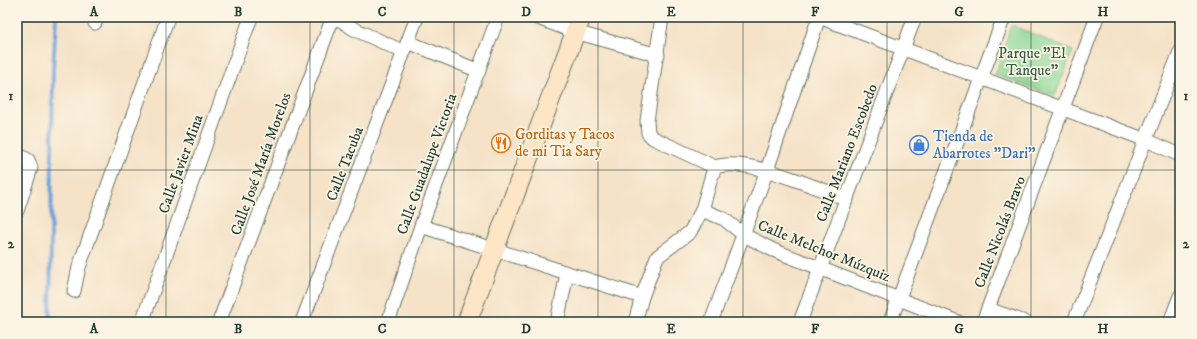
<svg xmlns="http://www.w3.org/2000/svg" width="1197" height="339" font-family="'IM FELL DW Pica',serif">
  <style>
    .green { fill: #87d695; stroke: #538a64 }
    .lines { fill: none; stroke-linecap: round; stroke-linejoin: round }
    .stream { stroke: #6da1da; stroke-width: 4 }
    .minor-casing { stroke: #6a7767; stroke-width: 15 }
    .secondary-casing { stroke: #6a7767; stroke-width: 21 }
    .minor { stroke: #fff; stroke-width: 13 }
    .secondary { stroke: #fde5c5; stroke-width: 19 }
    .grid { fill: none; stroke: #1f3d34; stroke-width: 1; stroke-opacity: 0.55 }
    .labels { text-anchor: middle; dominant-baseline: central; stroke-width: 3.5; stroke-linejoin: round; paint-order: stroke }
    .park-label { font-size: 15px; fill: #345c47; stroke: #fcf5e5 }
    .food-label { font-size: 15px; fill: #c56008; stroke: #fcf5e5; text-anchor: start }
    .shop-label { font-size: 15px; fill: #366cbe; stroke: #fcf5e5; text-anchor: start }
    .street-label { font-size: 15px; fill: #1f3d34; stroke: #fcf5e5 }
    .neatline { fill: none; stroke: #1f3d34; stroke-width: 1.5 }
    .grid-label { font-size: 13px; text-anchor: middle; font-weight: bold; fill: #1f3d34 }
  </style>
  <rect width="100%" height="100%" fill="#fcf5e5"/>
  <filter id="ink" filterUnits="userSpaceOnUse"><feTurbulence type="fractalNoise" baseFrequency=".025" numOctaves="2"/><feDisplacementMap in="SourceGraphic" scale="8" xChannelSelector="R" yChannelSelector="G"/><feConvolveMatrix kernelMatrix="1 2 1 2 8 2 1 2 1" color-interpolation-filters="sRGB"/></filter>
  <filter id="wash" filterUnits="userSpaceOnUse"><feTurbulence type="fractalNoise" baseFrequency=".012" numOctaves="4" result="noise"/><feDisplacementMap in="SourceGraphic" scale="16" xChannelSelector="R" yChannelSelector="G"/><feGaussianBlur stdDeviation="0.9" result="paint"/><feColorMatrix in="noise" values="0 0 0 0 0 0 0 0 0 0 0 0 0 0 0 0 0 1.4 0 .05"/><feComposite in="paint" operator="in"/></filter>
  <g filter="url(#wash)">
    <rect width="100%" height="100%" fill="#f5e2c7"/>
    <path class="green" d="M1011,25L1073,51L1055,96L995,75Z"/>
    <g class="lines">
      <path class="stream" d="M50,322L53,70L56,17"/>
    </g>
  </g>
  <g filter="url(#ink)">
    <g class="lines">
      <g class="minor-casing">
        <g id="minor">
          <path d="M336,17L354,29L404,52"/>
          <path d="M535,17L575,32L658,55"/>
          <path d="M662,17L647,121L648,133L653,138L715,167C747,156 815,188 847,199"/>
          <path d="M819,17L1146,140L1180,155"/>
          <path d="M95,23L96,17"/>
          <path d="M408,42L479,71"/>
          <path d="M17,154L28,160L31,168L17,211"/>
          <path d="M715,167L711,178L702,210L724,219L744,235L773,250L958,322"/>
          <path d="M421,226L642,297"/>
          <path d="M74,291L79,267L168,17"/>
          <path d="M988,309L1025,322"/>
          <path d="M142,322L251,17"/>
          <path d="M219,322L333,17"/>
          <path d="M302,322L417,17"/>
          <path d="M388,322L421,226L498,17"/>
          <path d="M557,322L567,274"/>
          <path d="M635,322L642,297L657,257L690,232L702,210"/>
          <path d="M711,322L767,170L819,17"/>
          <path d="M800,322L915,17"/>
          <path d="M890,322L1004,17"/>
          <path d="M983,322L1097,17"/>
          <path d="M1074,322L1180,52"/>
          <path d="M1170,322L1180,296"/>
        </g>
      </g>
      <g class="secondary-casing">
        <path id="secondary" d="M467,322L581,17"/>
      </g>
      <use href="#minor" class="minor"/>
      <use href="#secondary" class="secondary"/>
    </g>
  </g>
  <path class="grid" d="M166,17V322M310,17V322M454,17V322M598,17V322M743,17V322M887,17V322M1031,17V322M17,170H1180"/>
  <defs>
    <g id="restaurant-ring" transform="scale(1)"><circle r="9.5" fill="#fcf5e5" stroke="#e8710a" stroke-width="1.5"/><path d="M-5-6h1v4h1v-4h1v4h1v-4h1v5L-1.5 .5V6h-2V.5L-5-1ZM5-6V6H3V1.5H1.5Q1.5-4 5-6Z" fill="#e8710a"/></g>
    <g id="shop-ring" transform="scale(1)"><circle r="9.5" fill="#fcf5e5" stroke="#3f7fe0" stroke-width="1.5"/><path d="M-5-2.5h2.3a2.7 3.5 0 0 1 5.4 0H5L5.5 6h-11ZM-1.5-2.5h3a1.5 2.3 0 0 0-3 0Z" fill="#3f7fe0"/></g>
  </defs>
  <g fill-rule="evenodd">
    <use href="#restaurant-ring" x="501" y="143"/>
    <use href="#shop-ring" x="919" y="145"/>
  </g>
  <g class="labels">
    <g class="park-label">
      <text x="1032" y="53">Parque "El<tspan x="1032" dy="17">Tanque"</tspan></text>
    </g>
    <g class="food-label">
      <text x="515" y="134">Gorditas y Tacos<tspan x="515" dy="17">de mi Tia Sary</tspan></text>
    </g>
    <g class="shop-label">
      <text x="933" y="136">Tienda de<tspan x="933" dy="17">Abarrotes "Dari"</tspan></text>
    </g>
    <g class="street-label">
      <text transform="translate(847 153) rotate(-69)">Calle Mariano Escobedo</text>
      <text transform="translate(181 164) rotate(-70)">Calle Javier Mina</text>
      <text transform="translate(261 164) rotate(-70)">Calle José María Morelos</text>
      <text transform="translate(345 164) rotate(-69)">Calle Tacuba</text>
      <text transform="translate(427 164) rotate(-70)">Calle Guadalupe Victoria</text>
      <text transform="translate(1000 232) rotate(-69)">Calle Nicolás Bravo</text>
      <text transform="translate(824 251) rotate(22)">Calle Melchor Múzquiz</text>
    </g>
  </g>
  <rect width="1197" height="339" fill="none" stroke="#fcf5e5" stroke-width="44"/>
  <rect x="22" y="22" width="1153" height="295" class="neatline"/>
  <g class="grid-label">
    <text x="94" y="16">A</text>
    <text x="238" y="16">B</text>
    <text x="382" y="16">C</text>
    <text x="526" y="16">D</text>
    <text x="671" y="16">E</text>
    <text x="815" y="16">F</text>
    <text x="959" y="16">G</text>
    <text x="1103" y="16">H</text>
    <text x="11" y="100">1</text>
    <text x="1186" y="100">1</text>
    <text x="11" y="248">2</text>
    <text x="1186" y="248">2</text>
    <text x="94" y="333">A</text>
    <text x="238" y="333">B</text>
    <text x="382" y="333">C</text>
    <text x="526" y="333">D</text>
    <text x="671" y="333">E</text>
    <text x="815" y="333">F</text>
    <text x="959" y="333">G</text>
    <text x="1103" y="333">H</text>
  </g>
</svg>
